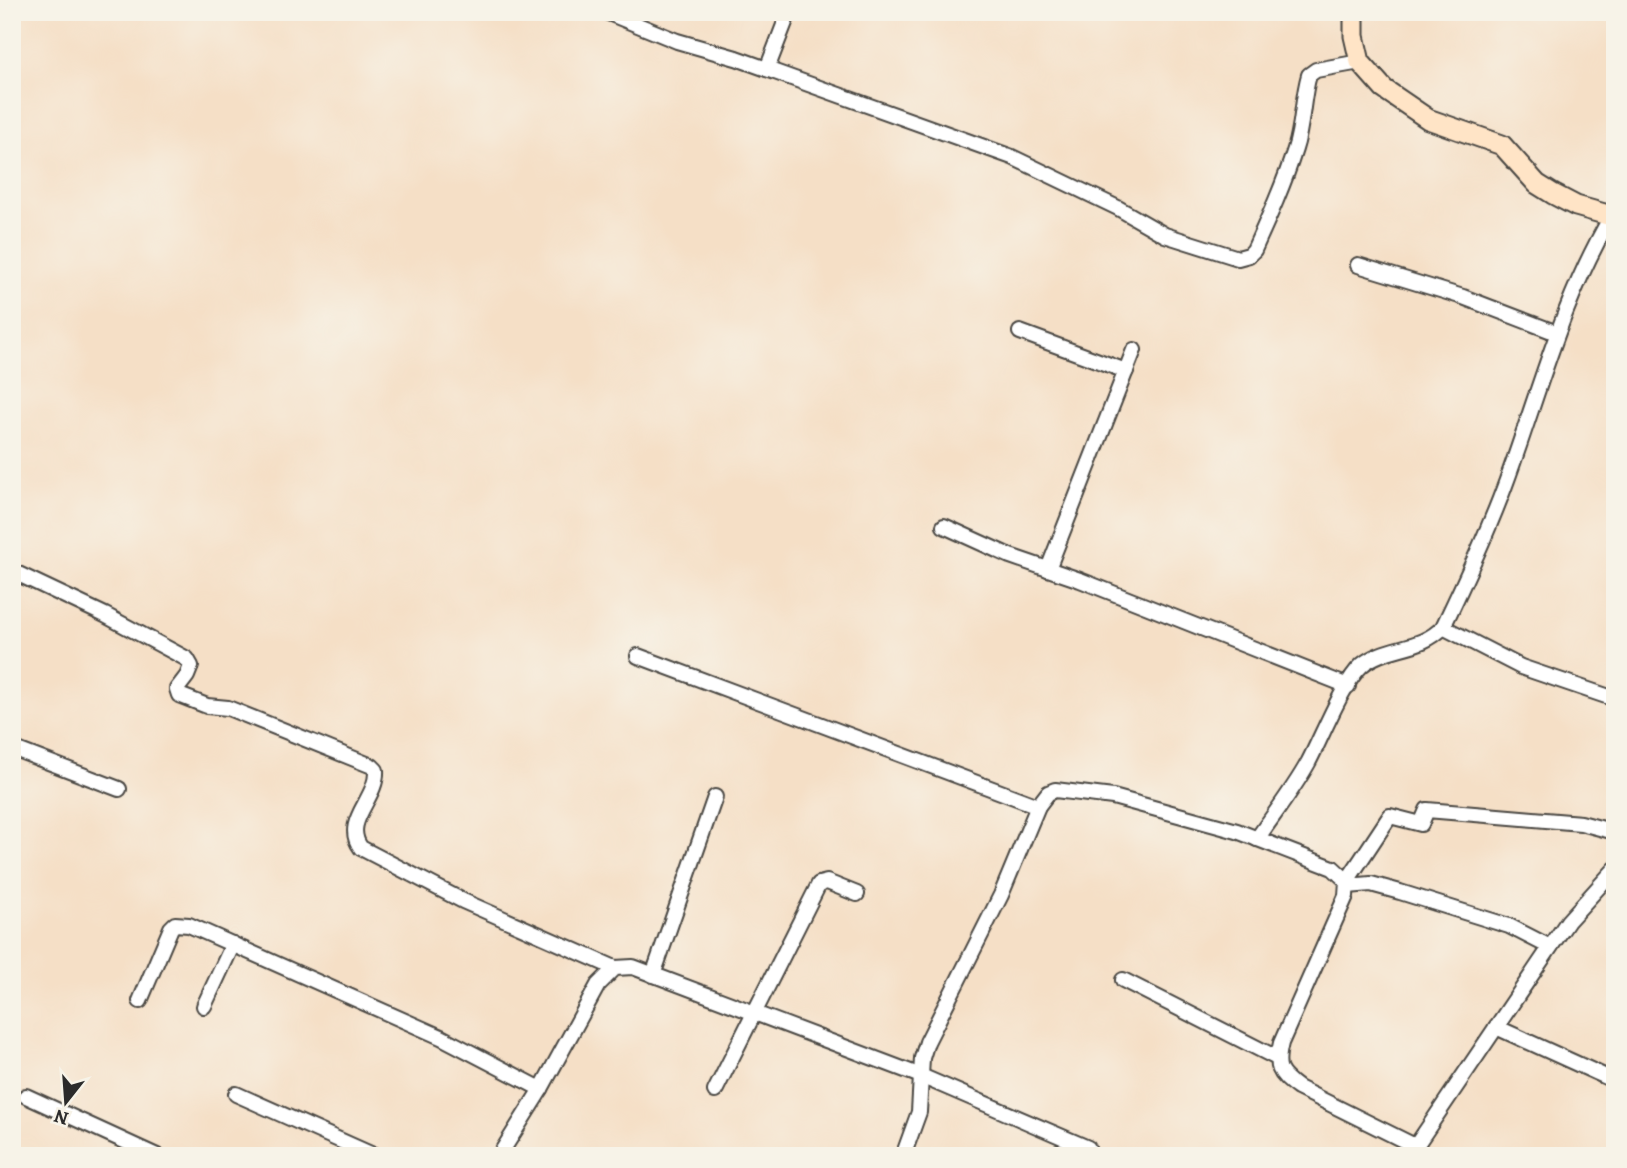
<svg xmlns="http://www.w3.org/2000/svg" width="1627" height="1168" font-family="Alegreya,serif">
  <style>
    .lines { fill: none; stroke-linecap: round; stroke-linejoin: round }
    .street-casing { stroke: #494642; stroke-width: 18 }
    .secondary-casing { stroke: #494642; stroke-width: 23 }
    .street { stroke: #fff; stroke-width: 14 }
    .secondary { stroke: #ffe4c6; stroke-width: 19 }
  </style>
  <rect width="100%" height="100%" fill="#f7f3e8"/>
  <filter id="ink" filterUnits="userSpaceOnUse"><feTurbulence type="fractalNoise" baseFrequency=".0143" numOctaves="2"/><feDisplacementMap in="SourceGraphic" scale="14" xChannelSelector="R" yChannelSelector="G"/><feConvolveMatrix kernelMatrix="1 2 1 2 8 2 1 2 1" color-interpolation-filters="sRGB"/></filter>
  <filter id="wash" filterUnits="userSpaceOnUse"><feTurbulence type="fractalNoise" baseFrequency=".00686" numOctaves="4" result="noise"/><feDisplacementMap in="SourceGraphic" scale="28" xChannelSelector="R" yChannelSelector="G"/><feGaussianBlur stdDeviation="1.57" result="paint"/><feColorMatrix in="noise" values="0 0 0 0 0 0 0 0 0 0 0 0 0 0 0 0 0 1.4 0 .05"/><feComposite in="paint" operator="in"/></filter>
  <g filter="url(#wash)">
    <rect width="100%" height="100%" fill="#f5dfc6"/>
  </g>
  <g filter="url(#ink)">
    <g class="lines">
      <g class="street-casing">
        <g id="street">
          <path d="M606,12L677,41L736,58L1012,157L1118,208L1165,235L1238,258L1249,255L1254,250C1269,217 1284,184 1295,149C1303,125 1302,99 1309,75L1316,70L1360,62"/>
          <path d="M767,69L789,12"/>
          <path d="M1358,265L1463,297L1557,333"/>
          <path d="M1020,332L1126,371"/>
          <path d="M944,526L1010,556L1080,580L1348,686"/>
          <path d="M1048,569L1134,350"/>
          <path d="M12,571L105,615L187,659L191,666L187,676L177,689L179,695L207,706L228,708L372,766L376,770C378,799 341,821 361,848L463,901L615,968"/>
          <path d="M1443,627L1521,667L1615,699"/>
          <path d="M638,656L1038,806"/>
          <path d="M12,748L119,789"/>
          <path d="M1257,839C1274,814 1293,790 1308,763C1321,739 1343,682 1362,665C1386,645 1421,651 1443,627C1466,579 1489,530 1507,480C1540,389 1562,301 1611,217"/>
          <path d="M1347,881L1390,816L1421,824L1427,810L1581,823L1615,832"/>
          <path d="M1348,886L1371,884L1400,892L1509,926L1550,947"/>
          <path d="M653,975L715,797"/>
          <path d="M1123,980L1277,1058"/>
          <path d="M140,1001L171,928L175,924L189,925L441,1037L541,1089"/>
          <path d="M204,1006L233,944"/>
          <path d="M1496,1027L1615,1081"/>
          <path d="M715,1091L819,884L827,882L857,894"/>
          <path d="M236,1094L375,1156"/>
          <path d="M26,1096L157,1156"/>
          <path d="M499,1156L541,1089L598,985L615,968L633,967L921,1076L1088,1148"/>
          <path d="M903,1156L919,1112L922,1058L927,1042L1001,895L1038,806L1048,793L1055,790L1113,797L1237,831L1333,868L1347,881L1346,896L1281,1043C1275,1068 1278,1073 1298,1088L1415,1146"/>
          <path d="M1409,1156L1568,921L1615,869"/>
        </g>
      </g>
      <g class="secondary-casing">
        <path id="secondary" d="M1354,12V36L1360,62L1384,89L1428,119L1502,145L1537,184L1553,194L1576,206L1615,217"/>
      </g>
      <use href="#street" class="street"/>
      <use href="#secondary" class="secondary"/>
    </g>
  </g>
  <rect width="1627" height="1168" fill="none" stroke="#f7f3e8" stroke-width="42"/>
  <g transform="translate(66 1102) rotate(197)" stroke="#f7f3e8" stroke-width="5" paint-order="stroke">
  <path d="M0-5L12 26L0 18L-12 26Z" fill="#2b2b2b"/>
  <text y="-10" font-size="19" font-weight="bold" text-anchor="middle" fill="#2b2b2b">N</text>
  </g>
</svg>
